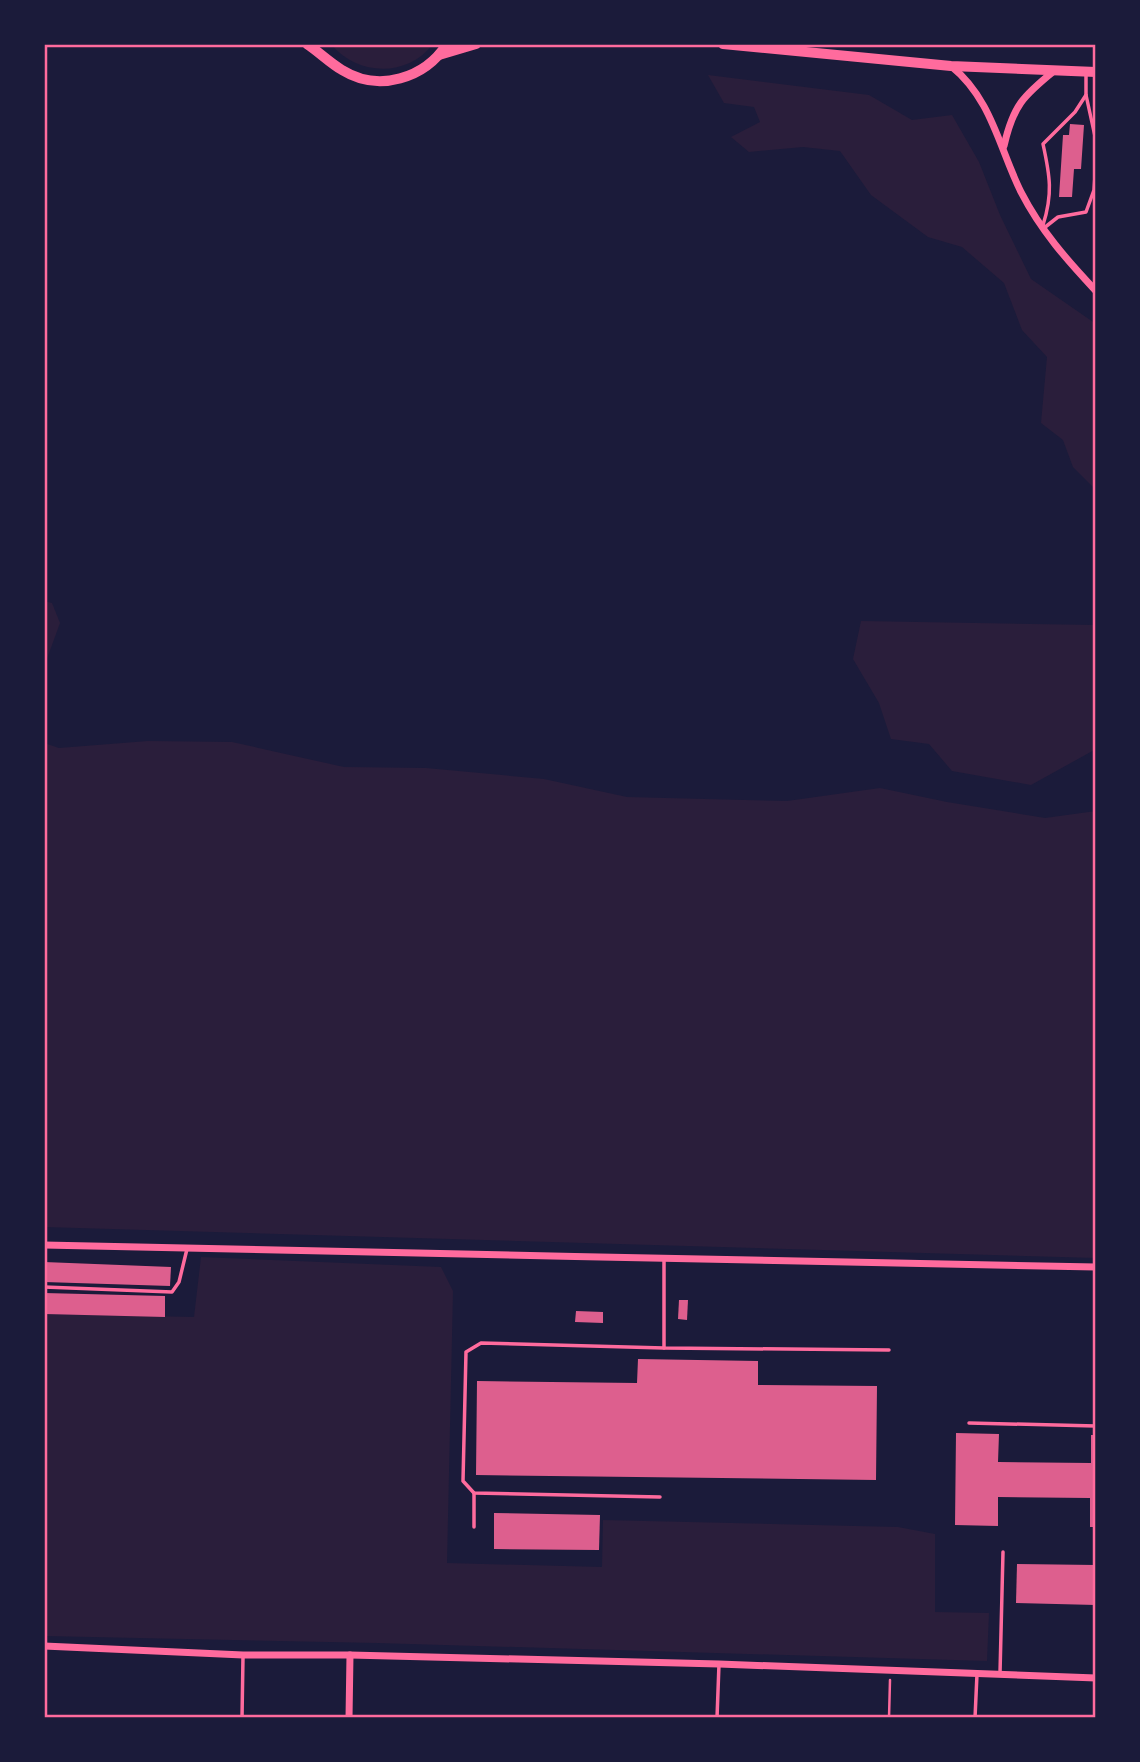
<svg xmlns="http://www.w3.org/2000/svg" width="1140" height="1762" font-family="'PT Sans Narrow',sans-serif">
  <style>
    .green { fill: #2a1e3b }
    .building { fill: #dd5f8e }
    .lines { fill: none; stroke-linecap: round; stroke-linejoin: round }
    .path { stroke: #ff6b9d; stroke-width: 2.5 }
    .service { stroke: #ff6b9d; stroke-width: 3.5 }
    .minor { stroke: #ff6b9d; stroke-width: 7 }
    .primary { stroke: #ff6b9d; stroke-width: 10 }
    .neatline { fill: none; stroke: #ff6b9d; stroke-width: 2.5 }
  </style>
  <rect width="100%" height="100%" fill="#1b1b3a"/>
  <g class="green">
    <path d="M331,44H433C407,78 357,76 331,44Z"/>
    <path d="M708,75L869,95L912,120L952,115L979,162L1000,215L1031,279L1096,324V490L1073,467L1063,440L1041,423L1047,357L1022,330L1004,283L962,247L928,237L871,195L840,151L803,147L749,152L731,137L760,122L754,107L724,103Z"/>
    <path d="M44,601L52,603L60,623L44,667Z"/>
    <path d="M861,621L1096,625V749L1031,785L952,771L929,744L891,739L879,703L853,659Z"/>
    <path d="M148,741L232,742L344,767L426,768L544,779L627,797L787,801L880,788L947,802L1045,818L1096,811V1258L44,1227V743L59,748Z"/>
    <path d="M201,1257L441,1267L453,1291L447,1563L602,1567L603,1520L898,1527L935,1534V1612L989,1613L987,1661L377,1643L44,1636V1314L194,1317Z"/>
  </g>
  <g class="building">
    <path d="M1070,124L1084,125L1081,169H1074L1072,197H1059L1063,135H1069Z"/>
    <path d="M44,1262L171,1267L170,1286L44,1282Z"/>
    <path d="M44,1293L165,1296V1317L44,1314Z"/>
    <path d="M679,1300H688L687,1320L678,1319Z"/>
    <path d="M576,1311L603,1312V1323L575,1322Z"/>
    <path d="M638,1359L758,1361V1385L877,1386L876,1480L476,1475L477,1381L637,1383Z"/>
    <path d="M956,1433L999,1434L998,1462L1091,1463V1435H1096V1527H1090V1498L998,1497V1526L955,1525Z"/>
    <path d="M494,1513L600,1515L599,1550L494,1549Z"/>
    <path d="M1017,1564L1096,1565V1605L1016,1603Z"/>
  </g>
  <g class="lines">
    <path class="path" d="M889,1718L890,1680"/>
    <g class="service">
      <path d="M1086,74V95L1096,141"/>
      <path d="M1043,225C1053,194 1050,176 1043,144L1075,112L1086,95"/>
      <path d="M1044,228L1058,217L1086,212L1094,190L1096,161"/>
      <path d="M664,1259V1348L889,1350"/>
      <path d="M44,1287L172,1292L179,1282L187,1249"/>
      <path d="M969,1423L1096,1426"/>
      <path d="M660,1497L474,1493L463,1481L466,1352L481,1343L664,1348"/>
      <path d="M474,1527V1493"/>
      <path d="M1000,1673L1003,1552"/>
      <path d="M242,1718L243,1657"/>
      <path d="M717,1718L719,1664"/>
      <path d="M975,1718L977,1674"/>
    </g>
    <g class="minor">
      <path d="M951,66C992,99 999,148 1021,192C1041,231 1067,260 1096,291"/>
      <path d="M1004,146C1013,106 1023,96 1054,71"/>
      <path d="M44,1245C395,1254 745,1259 1096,1267"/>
      <path d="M44,1646L243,1655H350L719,1664L1096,1678"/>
      <path d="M349,1718L350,1655"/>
    </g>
    <g class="primary">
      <path d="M307,44C319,52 330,63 342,70C379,93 425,78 447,44"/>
      <path d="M723,44L951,66L1096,72"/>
      <path d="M439,55L476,44"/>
    </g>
  </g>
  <rect width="1140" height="1762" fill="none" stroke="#1b1b3a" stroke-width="91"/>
  <rect x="46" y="46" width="1048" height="1670" class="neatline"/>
</svg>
